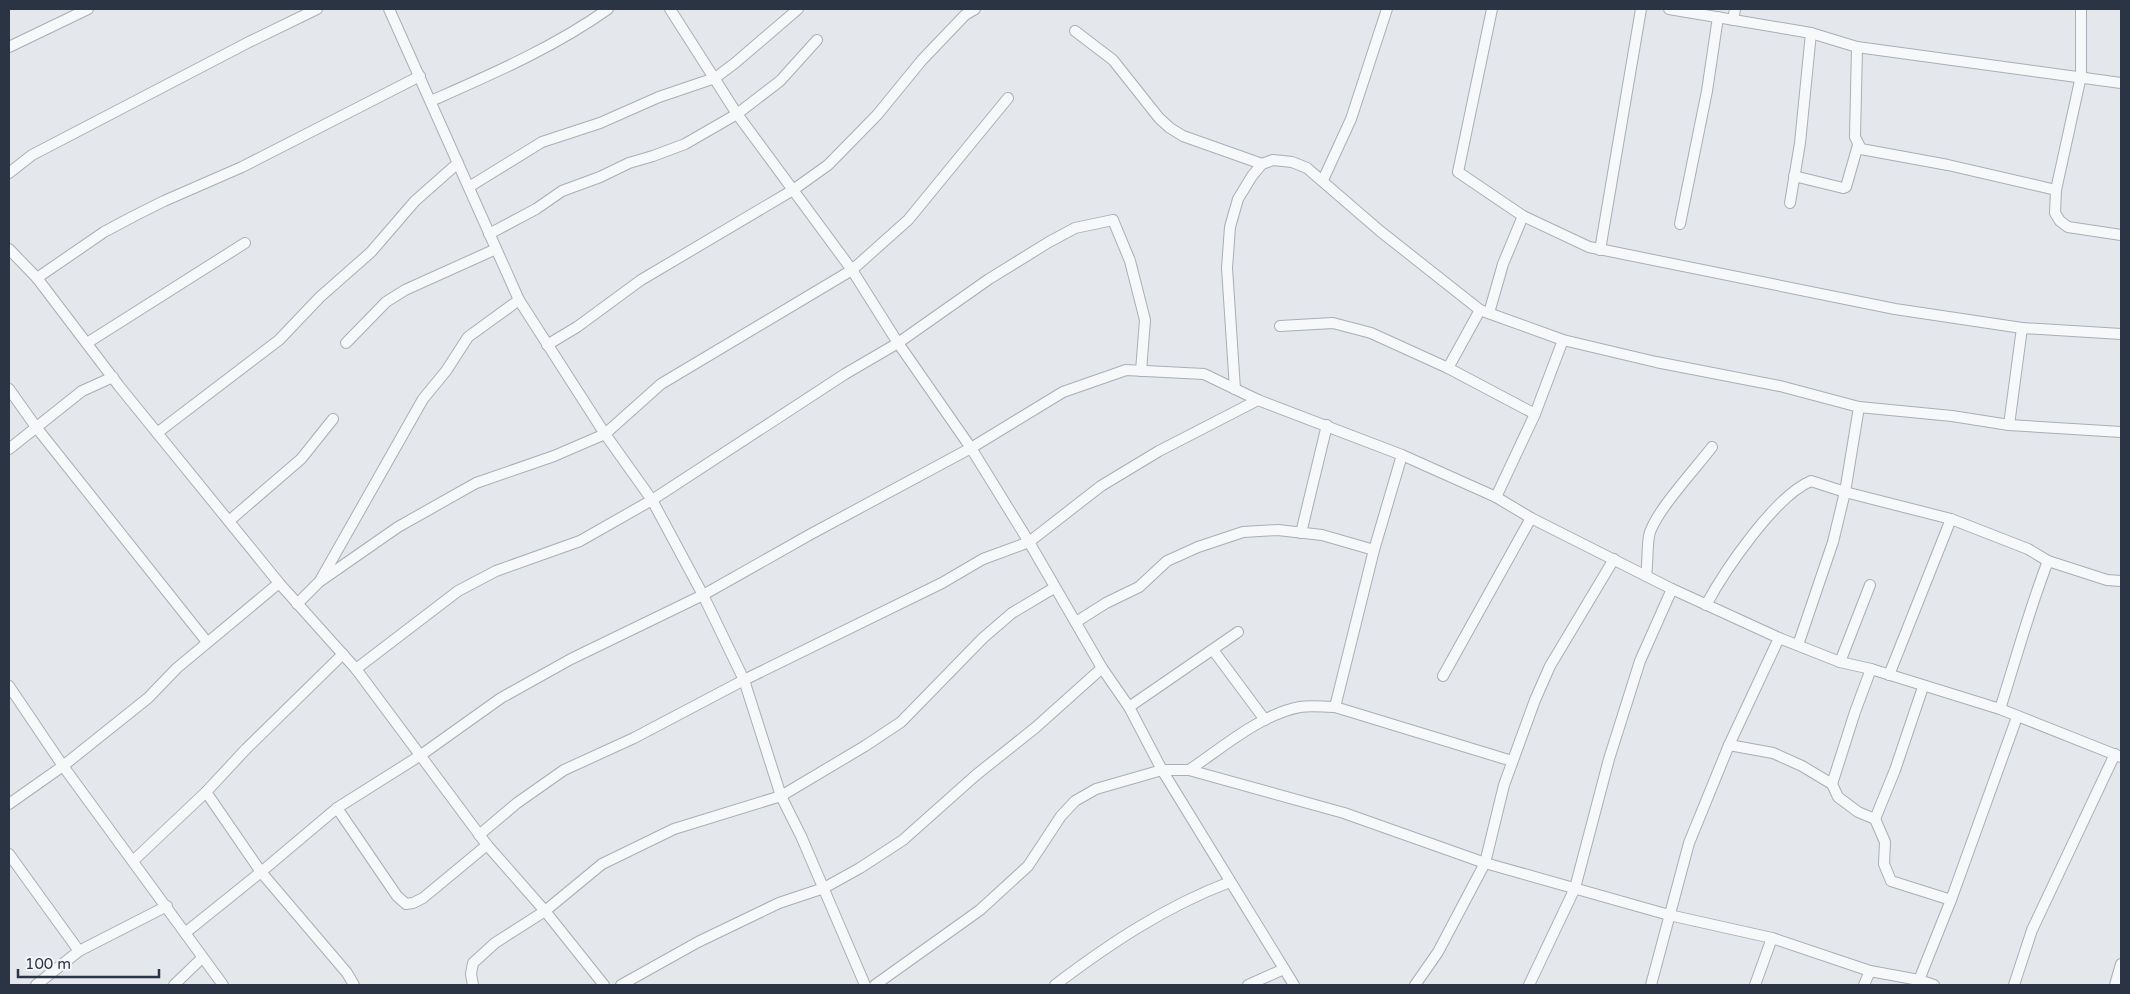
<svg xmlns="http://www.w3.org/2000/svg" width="2130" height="994" font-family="'Varela Round',sans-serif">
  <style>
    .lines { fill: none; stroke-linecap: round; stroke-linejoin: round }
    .minor-casing { stroke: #a9aeb7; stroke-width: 12 }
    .minor { stroke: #f7f8fa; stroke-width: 10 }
  </style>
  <rect width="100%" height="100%" fill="#e4e7ec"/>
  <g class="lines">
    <g class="minor-casing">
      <g id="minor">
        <path d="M389,9L519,300L605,434L652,500L703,595L744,680L781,796L801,836L865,985"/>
        <path d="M670,9L737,114L852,270L898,343L971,448L1029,542L1102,668L1129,707L1162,770L1294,985"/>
        <path d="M1492,9L1458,172L1523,216L1589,247L1895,309L2022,328L2121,334"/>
        <path d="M1669,9L1811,33L1857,47L2121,83"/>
        <path d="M2081,9V76L2056,190L2055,213L2060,221L2068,227L2121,235"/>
        <path d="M1733,20L1735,9"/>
        <path d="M1075,31L1113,60L1159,118L1170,128L1183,136L1262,164"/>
        <path d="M9,47L88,9"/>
        <path d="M1857,47L1855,137L1861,149L1948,165L2056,190"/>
        <path d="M431,101C492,74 553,48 608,9"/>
        <path d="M9,173L32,155L249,42L317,9"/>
        <path d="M1794,176L1843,188L1846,187L1858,145"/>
        <path d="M1323,180L1351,119L1387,9"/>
        <path d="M469,187L542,142L600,123L659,97L715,78L735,63L798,9"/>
        <path d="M1790,203L1800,143L1811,33"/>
        <path d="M1680,224L1707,91L1718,17"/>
        <path d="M489,234L536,209L562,191L600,177L629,163L653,156L685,144L737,114L780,81L817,40"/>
        <path d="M9,249L37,278L119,386L279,583L356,669L487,845L545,911L604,985"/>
        <path d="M1600,250L1641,9"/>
        <path d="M37,278L104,232L134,216L164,201L242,167L420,76"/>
        <path d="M1489,313L1503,264L1523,216"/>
        <path d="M1280,326L1333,323L1371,333L1448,368L1535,414"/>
        <path d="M87,343L245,243"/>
        <path d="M346,343L386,302L405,290L496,249"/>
        <path d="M547,345L577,327L641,280L793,190L828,165L877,115L922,60L965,15L975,9"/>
        <path d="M1448,368L1480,310"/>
        <path d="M9,389L36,427L207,642"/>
        <path d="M1235,389L1227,268L1230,227L1238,199L1252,176L1262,164L1273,160L1292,162L1307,168L1380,231L1480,310L1563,340"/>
        <path d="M2009,425L2022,328"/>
        <path d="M157,433L279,340L320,297L371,252L415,201L458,163"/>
        <path d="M9,449L82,391L113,377"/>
        <path d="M1496,497L1535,414L1563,340L1656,362L1780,386L1859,407L1952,416L2009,425L2121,432"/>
        <path d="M229,521L301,459L333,419"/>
        <path d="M1301,533L1327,425"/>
        <path d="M1646,576C1648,562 1647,547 1649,536C1653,514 1697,467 1712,447"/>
        <path d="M321,579L423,399L446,371L468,337L519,300"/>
        <path d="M297,604L319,582L398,527L476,483L554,456L605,434L661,384L852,270L908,220L1008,98"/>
        <path d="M1706,605C1725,570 1775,496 1811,481L1845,492L1951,519L2028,549L2048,561L2107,580L2121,581"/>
        <path d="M1076,622L1106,603L1139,587L1167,561L1198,547L1243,532L1278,530L1322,535L1374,550"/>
        <path d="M1798,645L1833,542L1845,492L1859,407"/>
        <path d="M1213,650L1265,720"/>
        <path d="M1840,662L1870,585"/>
        <path d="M356,669L458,591L496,571L580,541L652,500L845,374L898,343L989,279L1049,242L1075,228L1113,220L1130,261L1145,320L1141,371"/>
        <path d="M1889,675L1951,519"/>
        <path d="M1443,676L1531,518"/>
        <path d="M9,686L63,766L223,985"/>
        <path d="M1129,707L1238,632"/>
        <path d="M1335,707L1512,761"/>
        <path d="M2000,709C2016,659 2029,610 2048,561"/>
        <path d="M1729,745L1773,753L1802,766L1832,784L1838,797L1858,812L1875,819L1885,842L1884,864L1891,881L1951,900"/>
        <path d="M1189,770C1222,748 1261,714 1300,707C1311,705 1324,707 1335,707L1374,550L1402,455"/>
        <path d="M1832,784L1855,712L1871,669"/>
        <path d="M206,792L261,872L347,973L354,985"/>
        <path d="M9,804L63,766L148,698L177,668L279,583"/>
        <path d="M337,808L397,896L406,904L413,903L423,898L487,845"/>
        <path d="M1875,819L1895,770L1923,687"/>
        <path d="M479,835L517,803L564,770L634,738L744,680L942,583L983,559L1029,542L1101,486L1159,451L1258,400L1402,455L1496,497L1531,518L1672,589L1779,638L1840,662L1871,669L2000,709L2121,757"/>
        <path d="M9,854L79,951"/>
        <path d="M133,861L206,792L246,749L343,654"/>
        <path d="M185,933L261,872L337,808L421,755L501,698L571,659L703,595L811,534L971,448L1063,392L1126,370L1204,374L1258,400"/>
        <path d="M1919,980L1951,900L2017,717"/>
        <path d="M36,985L79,951L167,906"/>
        <path d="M174,985L202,958"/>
        <path d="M473,985L471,974L473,963L495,943L545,911L602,864L674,829L781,796L865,746L901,722L983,638L1012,613L1054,588"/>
        <path d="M621,985L698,942L779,903L824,888L860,868L903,840L976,775L1035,728L1102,668"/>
        <path d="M875,985L980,910L1028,866L1061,816L1075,801L1096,789L1162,770H1189L1344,813L1485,863L1669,915L1772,938L1870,971L1919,980L1934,985"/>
        <path d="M1055,985C1109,944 1166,906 1230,882"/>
        <path d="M1248,985L1284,969"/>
        <path d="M1415,985L1438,952L1485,863L1504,785L1535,700L1550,666L1614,559"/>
        <path d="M1529,985L1575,888L1609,759L1640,661L1672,589"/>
        <path d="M1651,985L1689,843L1729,745L1779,638"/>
        <path d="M1755,985L1772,938"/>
        <path d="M1864,985L1870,971"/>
        <path d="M2014,985L2032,930L2115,754"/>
        <path d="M2115,985L2121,964"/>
      </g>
    </g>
    <use href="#minor" class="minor"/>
  </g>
  <rect width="2130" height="994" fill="none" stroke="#2b3445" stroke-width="20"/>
  <path d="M18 969v8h141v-8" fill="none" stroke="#2b3445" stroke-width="2.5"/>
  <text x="25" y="969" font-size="15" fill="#2b3445" stroke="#f4f6f9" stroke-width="4" paint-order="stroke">100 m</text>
</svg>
